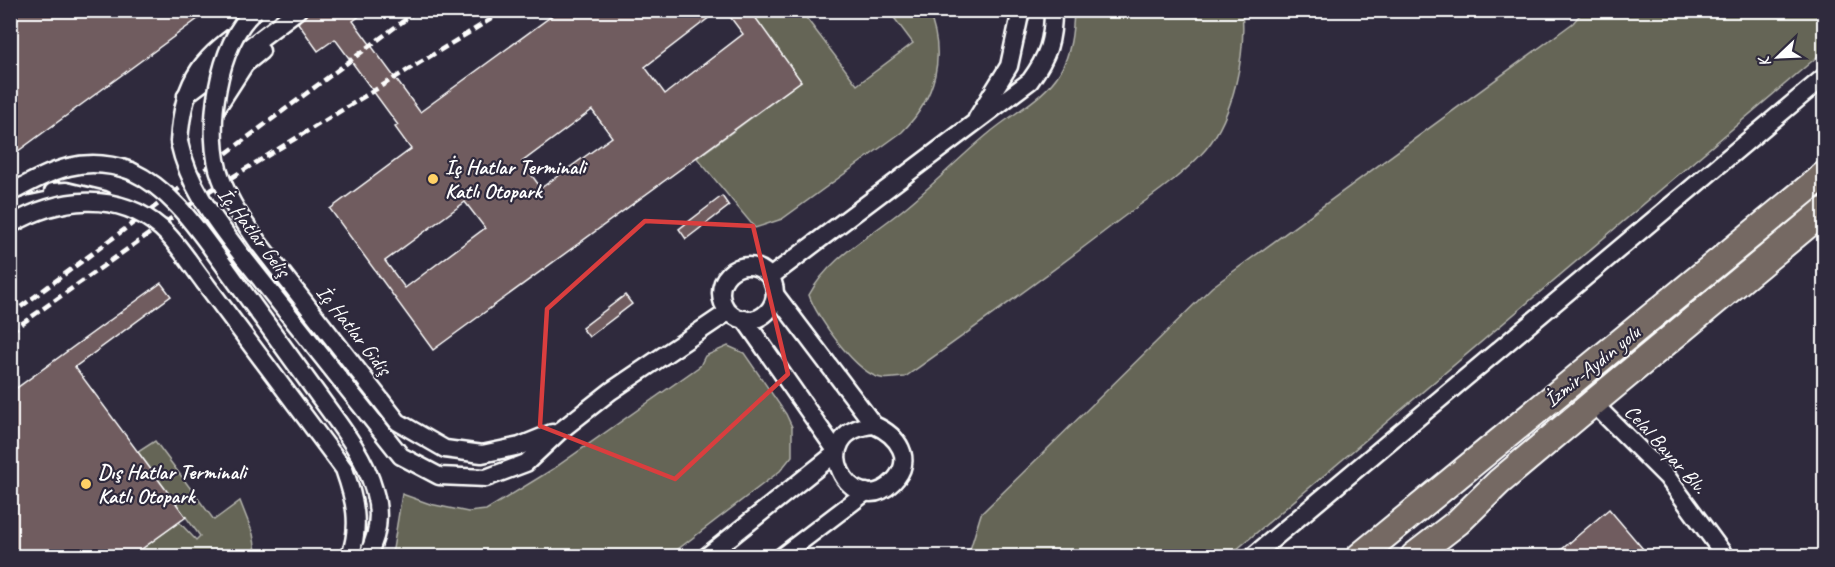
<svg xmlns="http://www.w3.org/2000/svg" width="1835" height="567" font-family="Caveat,sans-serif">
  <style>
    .green { fill: #656557; stroke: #b2b2ab; stroke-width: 1.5 }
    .building { fill: #705b5e; stroke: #fff; stroke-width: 1.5; fill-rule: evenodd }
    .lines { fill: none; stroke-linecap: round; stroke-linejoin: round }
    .minor-casing { stroke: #fff; stroke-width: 21 }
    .highway-casing { stroke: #fff; stroke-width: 30 }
    .minor { stroke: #2f2a3d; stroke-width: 16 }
    .highway { stroke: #756964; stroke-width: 26 }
    .rail { stroke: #fff; stroke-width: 4.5; stroke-dasharray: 9 4.5; stroke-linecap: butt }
    .minor-bridge-casing { stroke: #fff; stroke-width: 21; stroke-linecap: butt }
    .minor-bridge { stroke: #2f2a3d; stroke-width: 16 }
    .marked { fill: none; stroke: #da3e3e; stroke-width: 4.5; stroke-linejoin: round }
    .poi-dot { fill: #ffd166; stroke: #2f2a3d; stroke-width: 2 }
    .labels { text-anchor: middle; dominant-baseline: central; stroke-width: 4.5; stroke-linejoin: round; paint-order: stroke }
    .poi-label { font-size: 21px; font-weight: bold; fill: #fff; stroke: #2f2a3d; text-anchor: start }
    .street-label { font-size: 21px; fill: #fff; stroke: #2f2a3d }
  </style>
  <rect width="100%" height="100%" fill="#2f2a3d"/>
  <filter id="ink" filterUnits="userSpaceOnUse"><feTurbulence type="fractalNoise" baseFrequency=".0167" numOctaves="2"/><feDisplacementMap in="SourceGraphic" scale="12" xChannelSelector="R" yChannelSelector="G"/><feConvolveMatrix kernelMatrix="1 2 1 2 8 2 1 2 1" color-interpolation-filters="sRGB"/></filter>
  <g filter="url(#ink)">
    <g class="green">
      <path d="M1584,10L1824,11V51L1229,556H968L981,514L1212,287L1573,23Z"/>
      <path d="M750,11H801L857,85L913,43L889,11H928C947,55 936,98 902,132L782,219L755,228L697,158L801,81Z"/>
      <path d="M1074,11H1242C1246,53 1234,115 1206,149C1182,177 1147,199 1118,221C1048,275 977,326 905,377C897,377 888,380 881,378C857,374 816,317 809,295C828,260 861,242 892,218C926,193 955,161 988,134C1011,114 1044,99 1060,72C1071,53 1073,32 1074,11Z"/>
      <path d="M728,346L744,353L786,414L792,427V456L780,471L669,556H388L393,549L402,494L430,504L468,512L486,510L553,469L700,366L705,356Z"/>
      <path d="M155,441L214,520L240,501L253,534L257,556H132L179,522L196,540L200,536L138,452Z"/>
    </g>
    <g class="building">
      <path d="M17,10H210L10,157V15Z"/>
      <path d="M308,10H368L353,21L420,112L560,10H719L645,67L665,94L743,34L725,10H750L801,81L433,350L330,209L411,149L395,127L398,125L335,39L318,51L298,23ZM592,110L612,137L541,188L522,162ZM465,202L485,228L405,288L385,261Z"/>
      <path d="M722,196L729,206L686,239L679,229Z"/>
      <path d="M161,283L171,296L75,367L186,517L132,556H10V393Z"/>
      <path d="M625,295L632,304L589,337L582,328Z"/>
      <path d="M1609,509L1649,556H1554Z"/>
    </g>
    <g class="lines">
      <g class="minor-casing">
        <g id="minor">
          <path d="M186,95L298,10"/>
          <path d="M216,109L245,64L261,51"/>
          <path d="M977,118L1009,66L1021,10"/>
          <path d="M179,142C184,64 211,54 269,10"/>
          <path d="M53,192L66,191L104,200"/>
          <path d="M10,193C53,170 83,154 131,171"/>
          <path d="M10,212L31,204L65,197"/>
          <path d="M260,245L398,422L445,449L482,454L520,446L552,433"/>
          <path d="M243,257L401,456L439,476L486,478L526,463L560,431L611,391L728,312"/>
          <circle cx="748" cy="293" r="27"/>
          <path d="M226,268C255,308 284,348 313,388C335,419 364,453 374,490C381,513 378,536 367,556"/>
          <path d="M770,277L1030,81C1048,56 1053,41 1053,10"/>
          <path d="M205,283L344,469C355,500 361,525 350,556"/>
          <path d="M775,294L874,425C897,435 916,459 893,482C851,524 802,431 874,425"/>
          <path d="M744,319L837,452"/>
          <path d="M1593,403L1667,477L1725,556"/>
          <path d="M707,556L837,452"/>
          <path d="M782,556L866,492"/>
          <path d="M1253,556L1824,77"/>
        </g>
      </g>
      <g class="highway-casing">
        <g id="highway">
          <path d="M1360,556L1824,175"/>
          <path d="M1414,556L1458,522L1499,482L1593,403L1824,211"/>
        </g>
      </g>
      <use href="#minor" class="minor"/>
      <use href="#highway" class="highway"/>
      <g class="rail">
        <path d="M10,315L418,10"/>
        <path d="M10,332L211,190L506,10"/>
      </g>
      <g class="minor-bridge-casing">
        <g id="minor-bridge">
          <path d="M256,10C217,40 204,135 221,178C230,203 245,224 260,245"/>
          <path d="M179,142C189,188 215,220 243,257"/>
          <path d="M131,171C174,191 199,232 226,268"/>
          <path d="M10,225C58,197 117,190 161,228C178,243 191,265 205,283"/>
        </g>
      </g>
      <use href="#minor-bridge" class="minor-bridge"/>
    </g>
  </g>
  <path class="marked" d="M645,221L753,226L788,374L675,479L540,426L547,309Z"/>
  <g class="poi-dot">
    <circle cx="433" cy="179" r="6"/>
    <circle cx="86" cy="484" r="6"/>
  </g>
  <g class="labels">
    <g class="poi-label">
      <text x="445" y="167">İç Hatlar Terminali<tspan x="445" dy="24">Katlı Otopark</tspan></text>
      <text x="98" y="472">Dış Hatlar Terminali<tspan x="98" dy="24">Katlı Otopark</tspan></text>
    </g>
    <g class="street-label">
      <text transform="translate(254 232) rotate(53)">İç Hatlar Geliş</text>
      <text transform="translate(354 330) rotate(52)">İç Hatlar Gidiş</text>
      <text transform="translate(1592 366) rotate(-39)">İzmir-Aydın yolu</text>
      <text transform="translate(1666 449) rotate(48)">Celal Bayar Blv.</text>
    </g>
  </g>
  <rect width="1835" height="567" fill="none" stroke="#2f2a3d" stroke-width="36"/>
  <rect x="18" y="18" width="1799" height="531" fill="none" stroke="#fff" stroke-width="2" filter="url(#ink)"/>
  <g transform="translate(1778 57) rotate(247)" stroke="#2f2a3d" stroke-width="4.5" paint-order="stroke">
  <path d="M0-4.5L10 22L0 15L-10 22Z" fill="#ffffff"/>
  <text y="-9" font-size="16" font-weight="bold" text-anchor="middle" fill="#ffffff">K</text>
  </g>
</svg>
